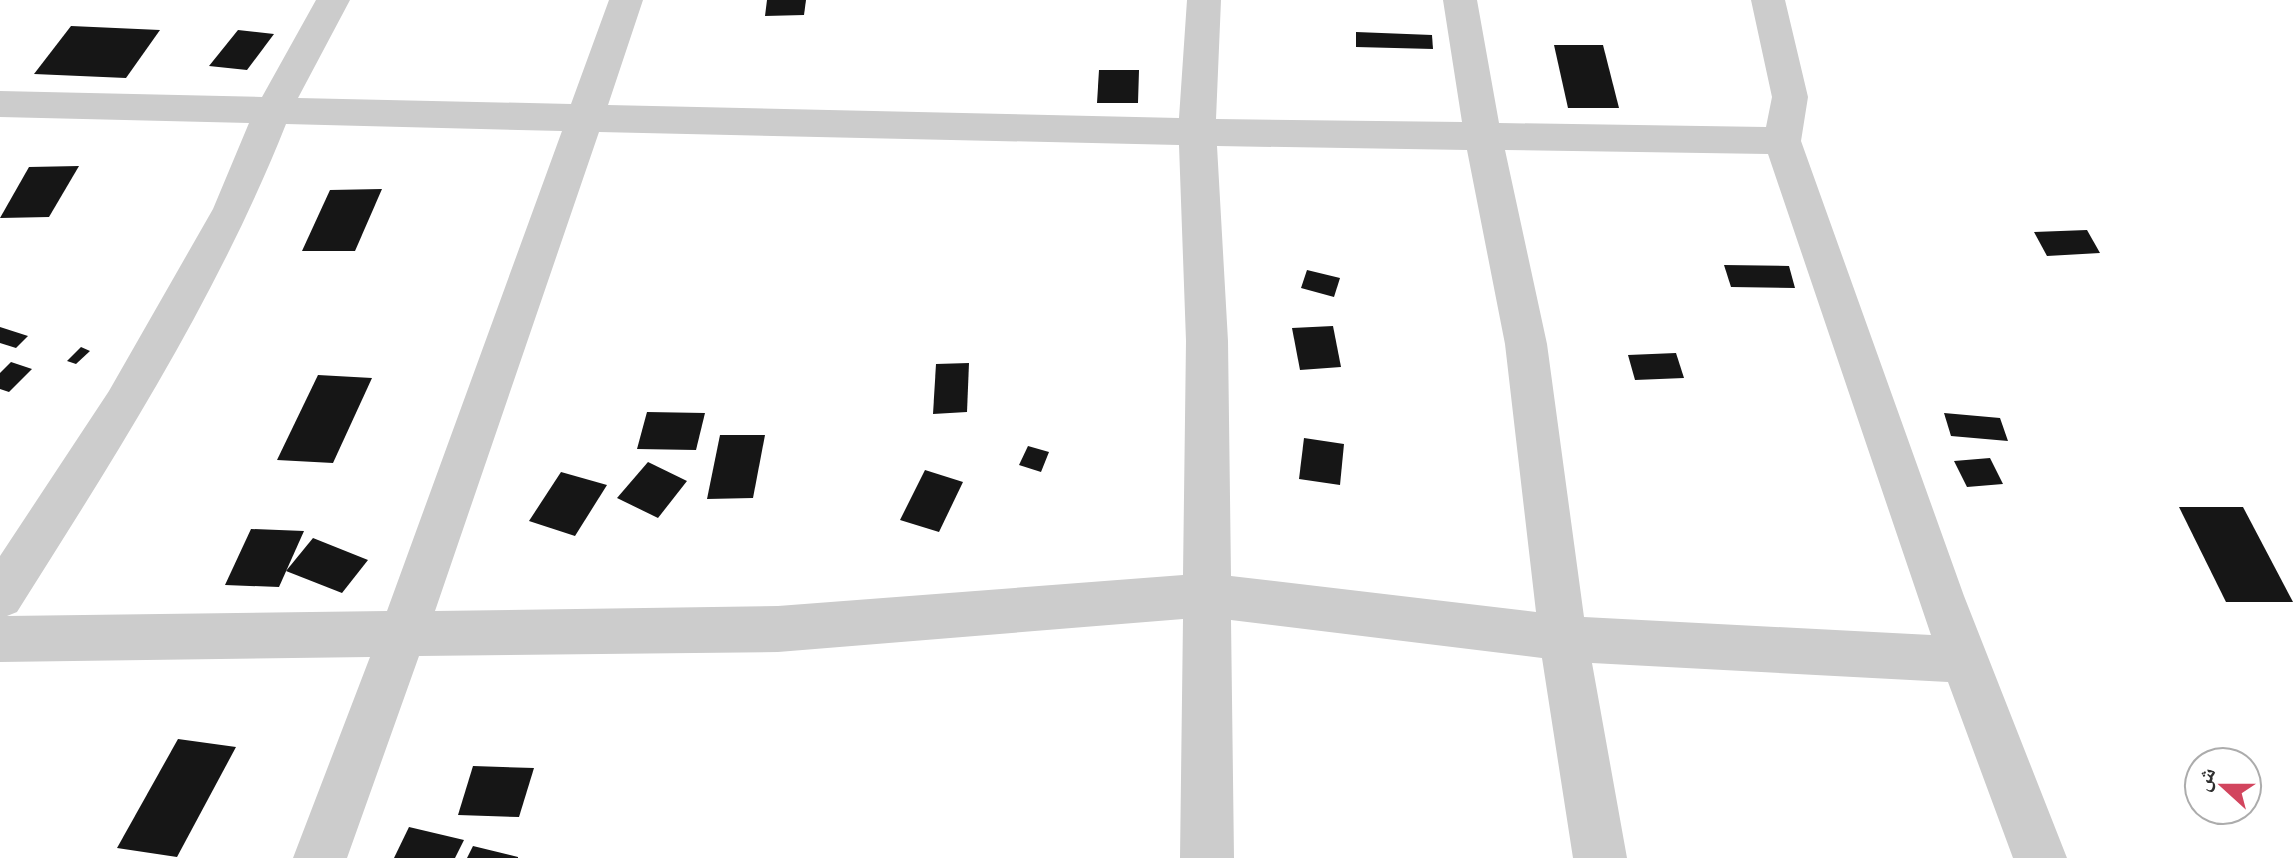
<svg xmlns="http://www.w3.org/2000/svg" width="2295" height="858" font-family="'PT Sans','Noto Naskh Arabic',sans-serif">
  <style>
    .building { fill: #161616 }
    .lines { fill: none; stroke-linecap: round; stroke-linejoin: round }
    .minor { fill: #ccc; fill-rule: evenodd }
  </style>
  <rect width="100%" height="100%" fill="#fff"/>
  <g class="building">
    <path d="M767,0H806L804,15L765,16Z"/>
    <path d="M71,26L160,30L126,78L34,74Z"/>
    <path d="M238,30L274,34L247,70L209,66Z"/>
    <path d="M1356,32L1432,35L1433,49L1356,47Z"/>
    <path d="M1554,45H1603L1619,108H1568Z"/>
    <path d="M1099,70H1139L1138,103H1097Z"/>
    <path d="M79,166L49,217L0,218L29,167Z"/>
    <path d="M382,189L355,251H302L330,190Z"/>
    <path d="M2087,230L2100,253L2047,256L2034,232Z"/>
    <path d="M1724,265L1789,266L1795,288L1731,287Z"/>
    <path d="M1307,270L1340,278L1334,297L1301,288Z"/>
    <path d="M1333,326L1341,367L1300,370L1292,328Z"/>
    <path d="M0,327L28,336L16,348L0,343Z"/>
    <path d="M81,347L90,351L76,364L67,361Z"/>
    <path d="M1676,353L1684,378L1635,380L1628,355Z"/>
    <path d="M11,362L32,369L9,392L0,389V373Z"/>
    <path d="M969,363L967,412L933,414L936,364Z"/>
    <path d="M318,375L372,378L333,463L277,460Z"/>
    <path d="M647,412L705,413L696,450L637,449Z"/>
    <path d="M1944,413L2000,418L2008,441L1951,436Z"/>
    <path d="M720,435H765L753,498L707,499Z"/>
    <path d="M1304,438L1344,444L1340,485L1299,479Z"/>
    <path d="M1028,446L1049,452L1041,472L1019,465Z"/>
    <path d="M1990,458L2003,484L1967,487L1954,461Z"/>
    <path d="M648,462L687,481L658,518L617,498Z"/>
    <path d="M925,470L963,482L939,532L900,520Z"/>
    <path d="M561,472L607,485L575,536L529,521Z"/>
    <path d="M2179,507H2243L2293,602H2226Z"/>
    <path d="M251,529L304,531L279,587L225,585Z"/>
    <path d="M313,538L368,560L342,593L286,571Z"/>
    <path d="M178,739L236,747L177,857L117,848Z"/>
    <path d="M473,766L534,768L519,817L458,815Z"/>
    <path d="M409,827L464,840L455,858H394Z"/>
    <path d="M473,846L518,857V858H467Z"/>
  </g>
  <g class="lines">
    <path class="minor" d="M316,0H350L298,98L571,104L609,0H643L608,105L1179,118L1187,0H1221L1216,119L1462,122L1443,0H1477L1499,123L1766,127L1772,97L1751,0H1785L1808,97L1801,141L1964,596L2067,858H2013L1948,682L1592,663L1627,858H1573L1542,658L1231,620L1234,858H1180L1183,619L778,652L419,656L347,858H293L370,657L0,662V556L109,391L213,209L249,123L0,117V91L262,97ZM286,124L562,131L387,611L7,616L17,612C116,455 217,298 286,124ZM599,132L1179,145L1186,341L1183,575L778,606L435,611ZM1217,146L1467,150L1505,344L1536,612L1231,576L1228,341ZM1505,150L1768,154L1931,635L1584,617L1547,344Z"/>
  </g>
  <g transform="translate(2223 786) rotate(291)"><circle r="38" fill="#ffffff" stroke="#acacac" stroke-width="2"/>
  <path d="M0-6L14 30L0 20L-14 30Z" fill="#d2455e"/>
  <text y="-12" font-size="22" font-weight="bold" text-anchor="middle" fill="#2f2f2f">ش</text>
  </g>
</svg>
